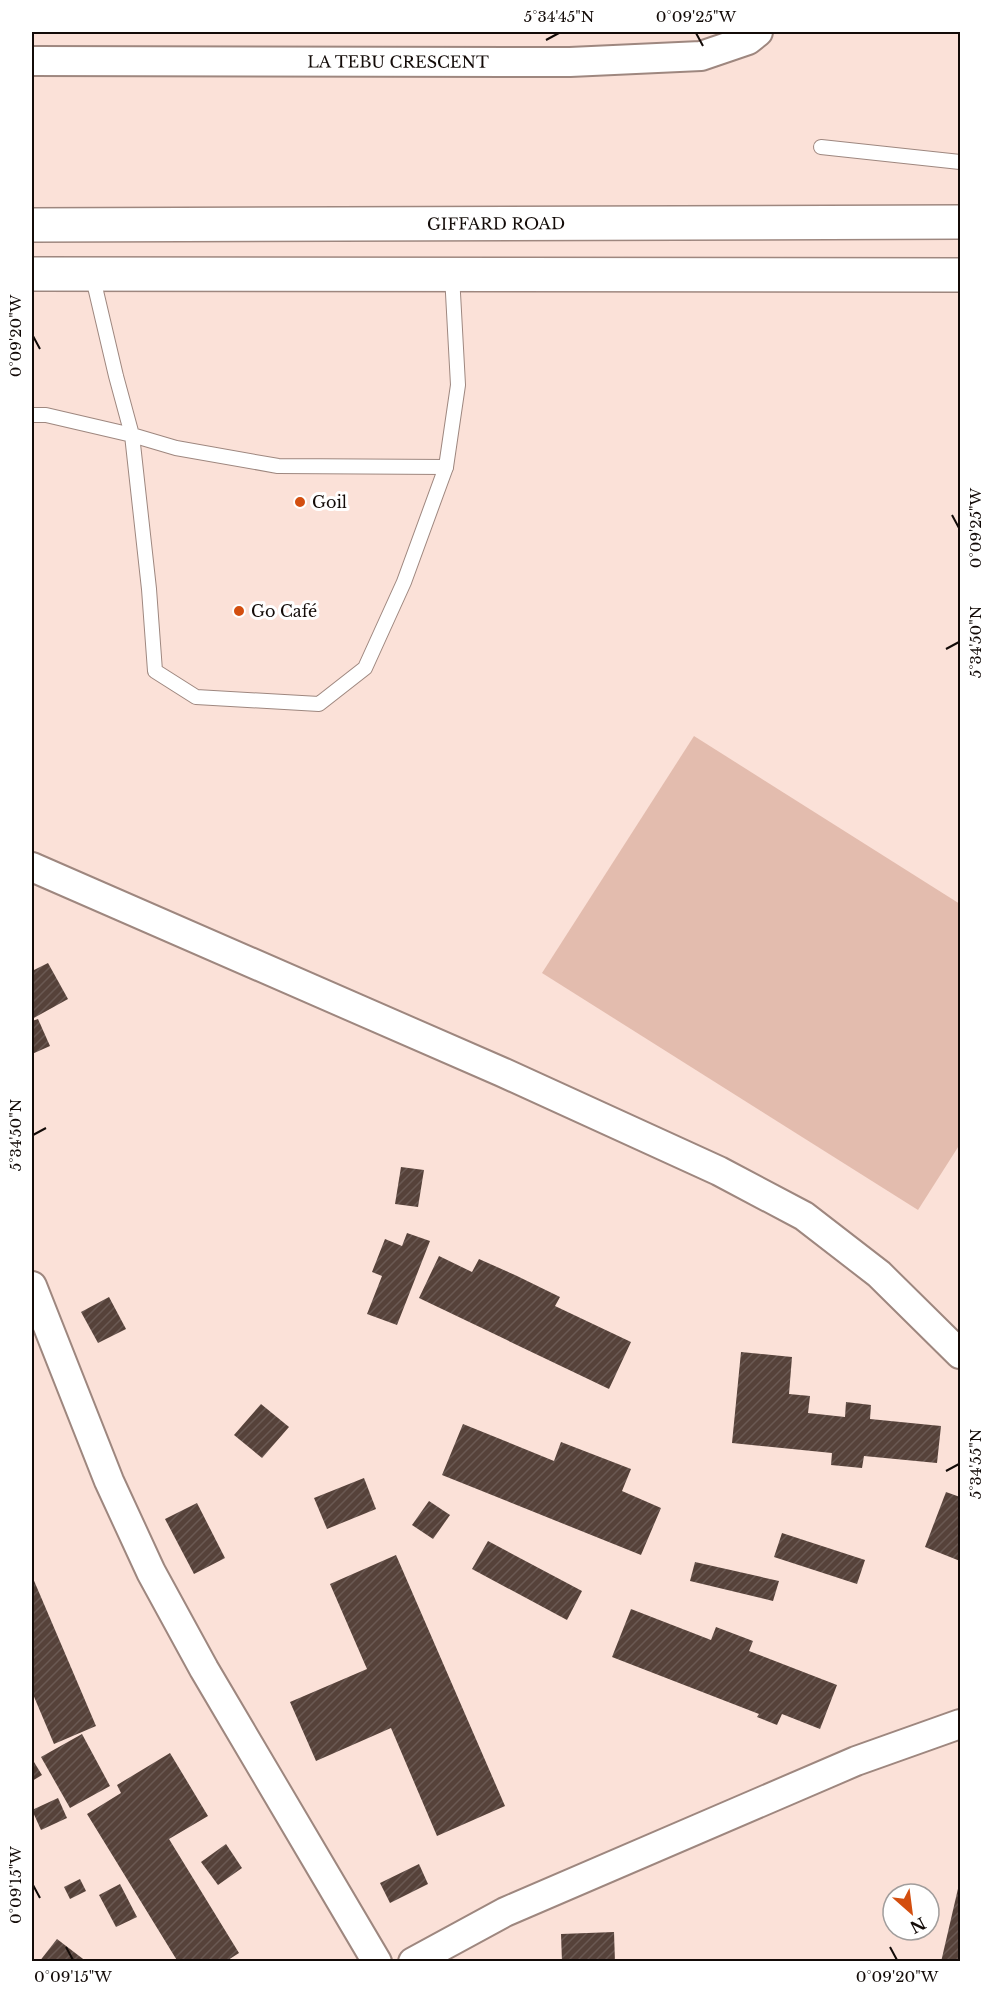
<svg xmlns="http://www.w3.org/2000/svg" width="992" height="1993" font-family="'Libre Baskerville',serif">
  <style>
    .green { fill: #e3bcae }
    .building { fill: url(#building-hatch) }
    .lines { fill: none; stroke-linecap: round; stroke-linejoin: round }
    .service-casing { stroke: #9e877f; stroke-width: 16 }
    .minor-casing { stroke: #9e877f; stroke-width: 32 }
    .primary-casing { stroke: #9e877f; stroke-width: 36 }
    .service { stroke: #fff; stroke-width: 14 }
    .minor { stroke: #fff; stroke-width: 28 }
    .primary { stroke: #fff; stroke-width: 33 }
    .ticks { fill: none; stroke: #130b08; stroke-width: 2 }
    .poi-dot { fill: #d34e0f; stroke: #fff; stroke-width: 2 }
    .labels { text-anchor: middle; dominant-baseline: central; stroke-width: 6; stroke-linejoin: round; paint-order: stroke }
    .street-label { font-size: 16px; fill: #130b08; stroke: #fff }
    .poi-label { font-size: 16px; fill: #130b08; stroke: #fff; text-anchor: start }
    .neatline { fill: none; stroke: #130b08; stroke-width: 2 }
    .ticks-label { font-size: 15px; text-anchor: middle; fill: #130b08 }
  </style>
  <defs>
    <pattern id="building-hatch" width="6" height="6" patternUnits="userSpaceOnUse" patternTransform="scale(1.5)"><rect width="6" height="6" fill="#56423a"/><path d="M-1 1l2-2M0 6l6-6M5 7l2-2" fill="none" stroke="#6a5953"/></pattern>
  </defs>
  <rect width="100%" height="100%" fill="#fbe1d8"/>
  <path class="green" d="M694,736L960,904V1144L918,1210L542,973Z"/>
  <g class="building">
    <path d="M48,963L68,999L32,1019V971Z"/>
    <path d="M38,1019L50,1046L32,1054V1021Z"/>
    <path d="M401,1167L424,1170L418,1207L395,1204Z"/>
    <path d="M407,1233L430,1241L397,1325L367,1314L382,1276L372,1272L385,1239L402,1246Z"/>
    <path d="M439,1256L472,1272L479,1259L515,1275L560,1297L555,1306L631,1342L609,1389L419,1298Z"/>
    <path d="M109,1297L126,1329L98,1343L81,1312Z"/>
    <path d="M741,1352L792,1357L789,1394L810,1396L808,1413L845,1417L846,1402L871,1405L870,1419L941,1426L937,1463L864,1456L862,1468L831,1465L832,1453L732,1443Z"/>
    <path d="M261,1404L289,1427L262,1458L234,1435Z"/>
    <path d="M463,1424L554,1461L561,1442L631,1469L622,1491L661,1508L641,1555L442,1475Z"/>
    <path d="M364,1478L376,1509L327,1529L314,1498Z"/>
    <path d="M946,1492L960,1497V1561L925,1547Z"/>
    <path d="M429,1501L450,1515L433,1539L412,1525Z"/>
    <path d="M197,1503L225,1558L194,1574L165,1519Z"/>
    <path d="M782,1533L865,1560L857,1584L774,1557Z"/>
    <path d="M488,1541L582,1591L567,1620L472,1569Z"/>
    <path d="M396,1555L505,1806L437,1836L391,1728L316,1761L290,1702L367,1669L330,1584Z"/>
    <path d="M695,1562L779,1581L773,1601L690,1581Z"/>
    <path d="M32,1576L96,1726L54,1744L32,1692Z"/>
    <path d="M631,1609L711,1640L716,1627L753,1641L749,1651L837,1685L820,1729L782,1714L777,1725L757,1717L759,1714L612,1657Z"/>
    <path d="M82,1734L110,1786L70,1808L41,1757Z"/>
    <path d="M170,1753L208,1816L169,1839L239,1953L225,1962H178L87,1814L121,1793L117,1785Z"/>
    <path d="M34,1762L42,1775L32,1781V1763Z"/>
    <path d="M58,1798L67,1818L41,1830L32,1810Z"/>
    <path d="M226,1844L242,1868L218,1885L201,1862Z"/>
    <path d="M419,1864L428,1884L390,1903L380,1883Z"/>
    <path d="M80,1879L86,1891L70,1899L64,1887Z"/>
    <path d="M960,1880V1962H941Z"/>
    <path d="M120,1884L137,1917L116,1927L99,1895Z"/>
    <path d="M614,1932L615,1962H562L561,1934Z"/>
    <path d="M57,1939L87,1962H39Z"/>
  </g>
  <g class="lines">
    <g class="service-casing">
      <g id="service">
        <path d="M821,147L960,162"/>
        <path d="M92,274L116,376L132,435L176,448L278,466L446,467L458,385L452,275"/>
        <path d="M32,415H46L132,435L149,589L155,671L196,697L319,704L365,668L404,582L446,467"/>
      </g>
    </g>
    <g class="minor-casing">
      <g id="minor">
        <path id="s1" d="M32,61L570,62L701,56L748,40L758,32"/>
        <path d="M32,867L502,1072L719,1171L804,1216L879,1274L960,1354"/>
        <path d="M32,1286L109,1481L151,1572L204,1669L377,1962"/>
        <path d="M413,1962L505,1912L856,1761L960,1724"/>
      </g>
    </g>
    <g class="primary-casing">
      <g id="primary">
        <path id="s2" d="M32,225L960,222"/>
        <path d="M32,274L960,275"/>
      </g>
    </g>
    <use href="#service" class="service"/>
    <use href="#minor" class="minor"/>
    <use href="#primary" class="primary"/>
  </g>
  <path class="ticks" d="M696,33L703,46M546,40L559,33M33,336L40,349M952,515L959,528M946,649L959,642M33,1135L46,1128M946,1471L959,1464M33,1885L40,1898M66,1947L73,1960M890,1947L897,1960"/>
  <g class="poi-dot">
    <circle cx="300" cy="502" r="6"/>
    <circle cx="239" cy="611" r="6"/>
  </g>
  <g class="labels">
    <g class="street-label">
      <text stroke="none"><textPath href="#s1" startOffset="366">LA TEBU CRESCENT</textPath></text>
      <text stroke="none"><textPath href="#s2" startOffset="464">GIFFARD ROAD</textPath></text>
    </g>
    <g class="poi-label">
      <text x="312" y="502">Goil</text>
      <text x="251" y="611">Go Café</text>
    </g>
  </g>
  <rect width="992" height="1993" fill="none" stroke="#ffffff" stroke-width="66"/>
  <g transform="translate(911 1912) rotate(152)"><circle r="28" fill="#ffffff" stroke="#a19d9c" stroke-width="1.5"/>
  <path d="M0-4.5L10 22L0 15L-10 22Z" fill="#d34e0f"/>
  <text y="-9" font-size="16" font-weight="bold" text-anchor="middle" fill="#130b08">N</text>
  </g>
  <rect x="33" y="33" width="926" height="1927" class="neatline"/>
  <g class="ticks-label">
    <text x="559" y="22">5°34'45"N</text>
    <text x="696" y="22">0°09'25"W</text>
    <text transform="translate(16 336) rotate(-90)" y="5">0°09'20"W</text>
    <text transform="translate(976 528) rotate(-90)" y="5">0°09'25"W</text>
    <text transform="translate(976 642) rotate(-90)" y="5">5°34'50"N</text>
    <text transform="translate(16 1135) rotate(-90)" y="5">5°34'50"N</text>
    <text transform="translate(976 1464) rotate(-90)" y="5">5°34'55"N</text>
    <text transform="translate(16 1885) rotate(-90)" y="5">0°09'15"W</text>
    <text x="73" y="1982">0°09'15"W</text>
    <text x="897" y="1982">0°09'20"W</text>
  </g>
</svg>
